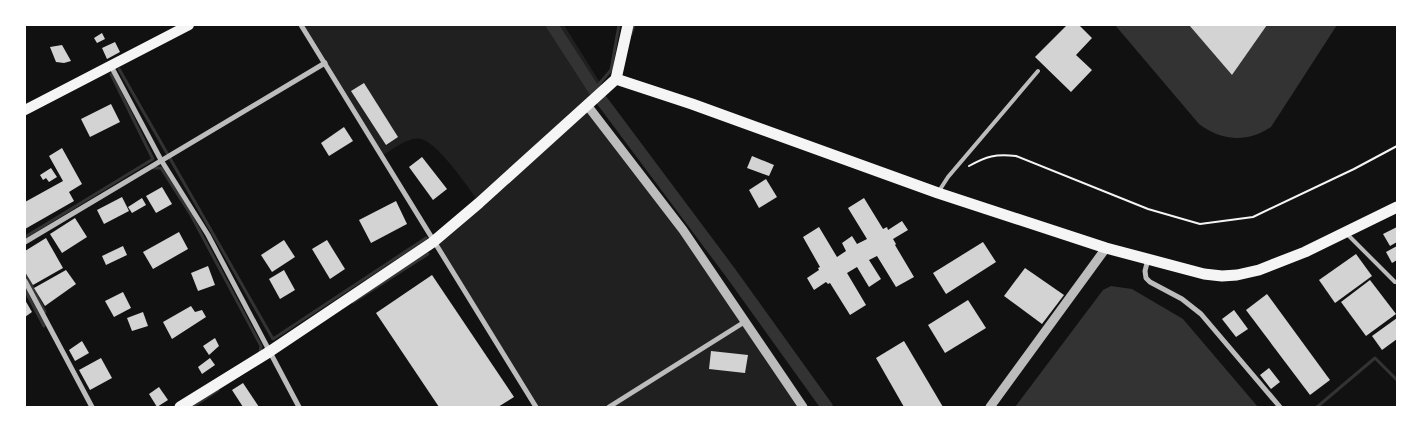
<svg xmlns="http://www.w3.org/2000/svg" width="1422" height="432" font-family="'Varela Round',sans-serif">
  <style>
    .green { fill: #202020 }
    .water { fill: #333 }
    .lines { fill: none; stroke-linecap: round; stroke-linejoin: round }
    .stream { stroke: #333; stroke-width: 3 }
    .canal { stroke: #333; stroke-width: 12 }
    .building { fill: #d3d3d3 }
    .path { stroke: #f5f5f5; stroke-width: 2 }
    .service { stroke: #bcbcbc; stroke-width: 4 }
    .minor { stroke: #bcbcbc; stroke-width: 5 }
    .tertiary { stroke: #bcbcbc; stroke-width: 9 }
    .secondary { stroke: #f5f5f5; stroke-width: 10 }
    .primary { stroke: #f5f5f5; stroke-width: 11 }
    .trunk { stroke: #f5f5f5; stroke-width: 11 }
  </style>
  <rect width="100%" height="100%" fill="#111"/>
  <path class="green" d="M301,25H564L604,89L587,105L683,230L803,407H536L433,242L479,203C469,188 438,143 421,139C409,136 392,150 382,156Z"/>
  <g class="water">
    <path d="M1115,25H1189L1232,75L1267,25H1337L1271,127C1247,143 1222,141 1199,124Z"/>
    <path d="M1111,286L1132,289L1183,319L1258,407H1015L1103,290Z"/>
  </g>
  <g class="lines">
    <g class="stream">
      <path d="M631,34L634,25"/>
      <path d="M119,69L273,339L426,238"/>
      <path d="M594,90L611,70L619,25"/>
      <path d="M153,168H161L191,215L261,346L260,352"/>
      <path d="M25,237L153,159L111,74"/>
      <path d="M25,273L45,312"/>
      <path d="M25,290L44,326"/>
      <path d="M353,302L428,254"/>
      <path d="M192,407L218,390"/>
      <path d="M1317,407L1375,358L1397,380"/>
    </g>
    <path class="canal" d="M552,25L594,90L730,272L827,407"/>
  </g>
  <g class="building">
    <path d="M1067,25H1079L1092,38L1076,55L1092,70L1071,92L1035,57Z"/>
    <path d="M1189,25H1267L1232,75Z"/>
    <path d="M102,33L105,39L97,43L94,38Z"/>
    <path d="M115,42L120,52L107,59L102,48Z"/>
    <path d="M62,45L71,61L64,63L56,62L50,47Z"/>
    <path d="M364,83L398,137L386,145L351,91Z"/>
    <path d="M111,104L120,122L90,137L81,119Z"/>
    <path d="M344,127L353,141L329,156L321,143Z"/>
    <path d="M62,148L82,184L69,192L74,201L25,229V202L63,181L49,156Z"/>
    <path d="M752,156L774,165L769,176L747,168Z"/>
    <path d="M422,157L447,189L433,200L409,167Z"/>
    <path d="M51,168L57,177L49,182L46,178L43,180L40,175Z"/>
    <path d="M766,179L777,197L759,208L749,190Z"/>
    <path d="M162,187L172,204L156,213L146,196Z"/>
    <path d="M122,197L129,211L104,224L97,210Z"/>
    <path d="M142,198L146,205L132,213L128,207Z"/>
    <path d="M864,198L883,229L887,227L888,230L902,221L908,230L893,239L896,244L895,245L914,277L896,287L877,256L869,260L881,279L869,287L857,267L847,273L866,305L850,315L830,283L828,284L826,282L814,290L807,278L819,270L818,268L820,267L803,237L819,227L837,257L846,251L842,243L852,236L857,244L867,239L848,208Z"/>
    <path d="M396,201L407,224L371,243L359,220Z"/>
    <path d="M75,218L87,237L62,253L50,234Z"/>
    <path d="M1397,227V242L1390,246L1383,234Z"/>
    <path d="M179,232L188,249L153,269L143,252Z"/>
    <path d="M46,238L63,268L33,285L25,272V251Z"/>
    <path d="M284,240L295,257L272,272L261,255Z"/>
    <path d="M327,240L345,269L330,279L312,249Z"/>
    <path d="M983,242L996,262L946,294L933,273Z"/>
    <path d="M123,246L127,255L106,265L102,256Z"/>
    <path d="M1397,246V260L1392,263L1386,252Z"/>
    <path d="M1356,254L1372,276L1335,303L1319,280Z"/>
    <path d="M208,266L215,285L198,291L191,273Z"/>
    <path d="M1025,268L1064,295L1042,324L1004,296Z"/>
    <path d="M66,270L76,284L45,306L34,288Z"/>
    <path d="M284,270L295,290L280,299L269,279Z"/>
    <path d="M432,275L514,397L498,407H439L376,313Z"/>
    <path d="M1370,280L1396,314L1366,336L1341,302Z"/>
    <path d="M123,292L131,308L114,317L105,301Z"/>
    <path d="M1267,294L1330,380L1310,395L1246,310Z"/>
    <path d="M25,300L32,312L25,317Z"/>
    <path d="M968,300L986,328L945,353L928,325Z"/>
    <path d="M191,306L195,312L202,310L206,317L172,339L163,322Z"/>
    <path d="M1234,310L1248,329L1236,337L1222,319Z"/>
    <path d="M143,312L148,326L132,331L127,318Z"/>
    <path d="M1397,318V339L1382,350L1372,336Z"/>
    <path d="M215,338L219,346L209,355L203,346Z"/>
    <path d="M82,341L89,353L75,361L69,350Z"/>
    <path d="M904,341L943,407H904L876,358Z"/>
    <path d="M711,351L748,355L745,373L709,369Z"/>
    <path d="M101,358L112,378L90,390L79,370Z"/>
    <path d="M210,358L215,365L202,374L198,367Z"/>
    <path d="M1269,368L1280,382L1271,389L1260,375Z"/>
    <path d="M243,383L259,407H243L232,390Z"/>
    <path d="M159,387L168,400L157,407L149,394Z"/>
  </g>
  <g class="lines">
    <path class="path" d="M969,166C987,156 995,154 1016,156L1148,209L1200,224L1253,217L1354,169L1397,146"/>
    <g class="service">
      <path d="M939,191L948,177L1038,71"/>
      <path d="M1347,234L1395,282"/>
    </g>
    <g class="minor">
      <path d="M301,25L536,407"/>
      <path d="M111,66L161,160L208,235L299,407"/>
      <path d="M25,242L325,63"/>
      <path d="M1148,259L1145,271L1146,278L1150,282L1182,299L1201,314L1280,407"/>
      <path d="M25,281L92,407"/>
      <path d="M609,407L746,321"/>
    </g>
    <g class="tertiary">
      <path d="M587,105L683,230L803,407"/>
      <path d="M990,407L1106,248"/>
    </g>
    <path class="secondary" d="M25,110L189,25"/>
    <path class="primary" d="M616,79L628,25"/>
    <path class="trunk" d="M180,407L269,352L433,242L479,203L616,79L692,104L938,193L1106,248L1204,274L1222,276L1237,275L1259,270L1305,252L1397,207"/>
  </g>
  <rect width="1422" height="432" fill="none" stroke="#ffffff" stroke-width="52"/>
</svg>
